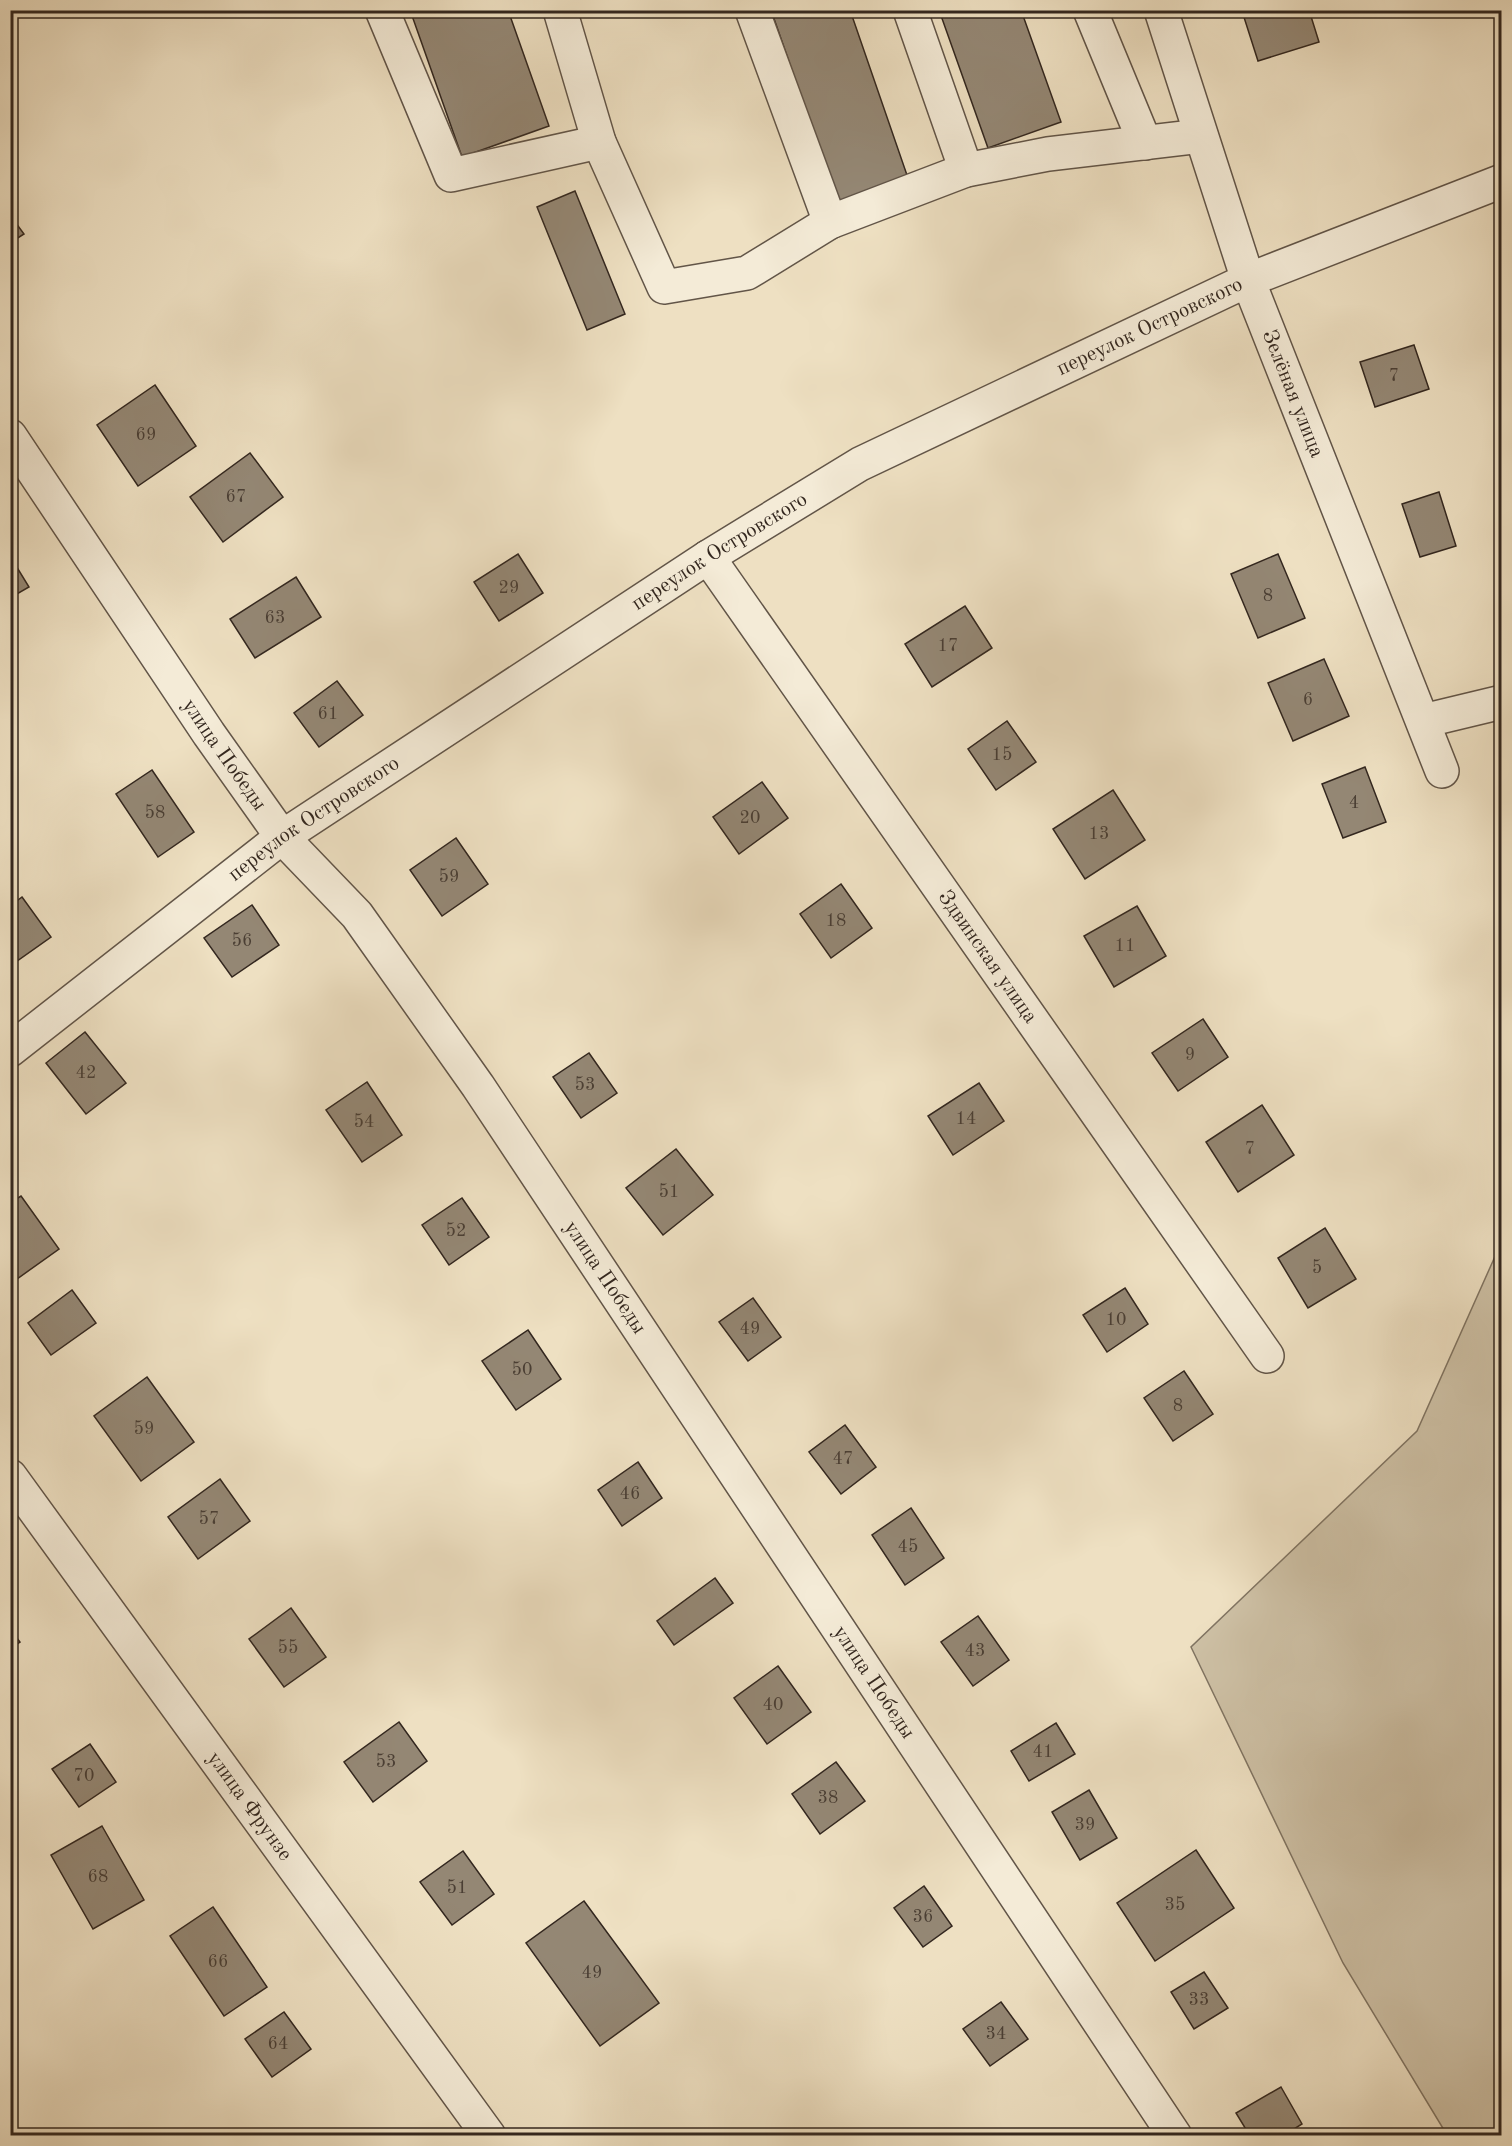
<svg xmlns="http://www.w3.org/2000/svg" width="1512" height="2146" font-family="'Old Standard TT',serif">
  <style>
    .green { fill: #cec1a6; stroke: #807462; stroke-width: 1.5 }
    .building { fill: #948774; stroke: #33271f; stroke-width: 1.5 }
    .lines { fill: none; stroke-linecap: round; stroke-linejoin: round }
    .minor-casing { stroke: #625548; stroke-width: 36 }
    .minor { stroke: #f4ebd7; stroke-width: 33 }
    .labels { text-anchor: middle; dominant-baseline: central; stroke-width: 4.5; stroke-linejoin: round; paint-order: stroke }
    .number-label { font-size: 18px; fill: #4b3f34 }
    .street-label { font-size: 21px; fill: #33271f; stroke: #f4ebd7 }
  </style>
  <rect width="100%" height="100%" fill="#eee0c2"/>
  <filter id="stains"><feTurbulence type="fractalNoise" baseFrequency=".00333" numOctaves="4"/><feColorMatrix values="0 0 0 0 .2 0 0 0 0 .09 0 0 0 0 .02 0 0 0 .5 -.17"/></filter>
  <radialGradient id="worn" r=".72"><stop offset=".6" stop-color="#630" stop-opacity="0"/><stop offset="1" stop-color="#630" stop-opacity=".3"/></radialGradient>
  <path class="green" d="M1501,1243V2135H1447L1343,1963L1191,1647L1417,1431Z"/>
  <g class="building">
    <path d="M410,10H508L549,126L462,157Z"/>
    <path d="M771,10H850L908,178L838,203Z"/>
    <path d="M939,10H1021L1061,122L988,148Z"/>
    <path d="M1309,10L1319,42L1258,61L1242,11Z"/>
    <path d="M575,191L625,314L587,330L537,207Z"/>
    <path d="M10,215L24,234L10,243Z"/>
    <path d="M1414,345L1429,389L1375,407L1360,362Z"/>
    <path d="M155,385L196,446L138,486L97,425Z"/>
    <path d="M250,453L283,497L223,542L190,497Z"/>
    <path d="M1439,492L1456,546L1420,557L1402,504Z"/>
    <path d="M518,554L543,593L499,621L474,582Z"/>
    <path d="M1278,554L1305,618L1258,638L1231,574Z"/>
    <path d="M10,556L29,587L10,598Z"/>
    <path d="M296,577L321,617L255,658L230,619Z"/>
    <path d="M965,606L992,648L932,687L905,644Z"/>
    <path d="M1324,659L1349,716L1293,741L1268,683Z"/>
    <path d="M337,681L363,715L319,747L294,713Z"/>
    <path d="M1007,721L1036,762L996,790L968,749Z"/>
    <path d="M1365,767L1386,822L1343,838L1322,784Z"/>
    <path d="M152,770L194,832L158,857L116,794Z"/>
    <path d="M762,782L788,818L739,854L713,817Z"/>
    <path d="M1113,790L1145,840L1085,879L1053,829Z"/>
    <path d="M456,838L488,884L442,916L410,870Z"/>
    <path d="M841,884L872,928L831,958L800,914Z"/>
    <path d="M22,897L51,937L10,966V906Z"/>
    <path d="M252,905L279,945L232,977L204,938Z"/>
    <path d="M1137,906L1166,956L1114,987L1084,936Z"/>
    <path d="M1203,1019L1228,1057L1178,1091L1152,1053Z"/>
    <path d="M85,1032L126,1083L86,1114L46,1063Z"/>
    <path d="M589,1053L617,1093L581,1118L553,1077Z"/>
    <path d="M367,1082L402,1135L362,1162L326,1110Z"/>
    <path d="M979,1083L1004,1121L953,1155L928,1116Z"/>
    <path d="M1262,1105L1294,1155L1238,1192L1206,1142Z"/>
    <path d="M676,1149L713,1195L663,1235L626,1188Z"/>
    <path d="M21,1196L59,1249L10,1284V1203Z"/>
    <path d="M462,1198L489,1237L449,1265L422,1225Z"/>
    <path d="M1325,1228L1356,1279L1308,1308L1278,1258Z"/>
    <path d="M1125,1288L1148,1324L1107,1352L1083,1315Z"/>
    <path d="M72,1290L96,1323L51,1355L28,1323Z"/>
    <path d="M753,1298L781,1337L748,1361L719,1322Z"/>
    <path d="M528,1330L561,1379L516,1410L482,1361Z"/>
    <path d="M1184,1371L1213,1414L1173,1441L1144,1398Z"/>
    <path d="M147,1377L194,1442L141,1481L94,1416Z"/>
    <path d="M845,1425L876,1467L841,1494L809,1452Z"/>
    <path d="M638,1462L662,1498L622,1526L598,1490Z"/>
    <path d="M220,1479L250,1521L198,1559L168,1517Z"/>
    <path d="M911,1508L944,1558L905,1585L872,1535Z"/>
    <path d="M715,1578L733,1603L674,1645L657,1621Z"/>
    <path d="M291,1608L326,1657L284,1687L249,1639Z"/>
    <path d="M978,1616L1009,1660L973,1686L941,1642Z"/>
    <path d="M10,1629L20,1642L10,1649Z"/>
    <path d="M778,1666L811,1712L767,1744L734,1698Z"/>
    <path d="M399,1722L427,1761L373,1802L344,1762Z"/>
    <path d="M1056,1723L1075,1754L1029,1781L1011,1751Z"/>
    <path d="M90,1744L116,1782L79,1807L52,1769Z"/>
    <path d="M836,1762L865,1801L820,1834L792,1794Z"/>
    <path d="M1089,1790L1117,1838L1080,1860L1052,1812Z"/>
    <path d="M102,1826L144,1900L93,1929L51,1855Z"/>
    <path d="M1196,1850L1234,1908L1155,1961L1117,1903Z"/>
    <path d="M463,1851L494,1894L452,1925L420,1882Z"/>
    <path d="M924,1886L952,1926L923,1947L894,1908Z"/>
    <path d="M584,1901L659,2003L600,2046L526,1943Z"/>
    <path d="M213,1907L267,1987L224,2016L170,1936Z"/>
    <path d="M1204,1972L1228,2008L1194,2029L1171,1992Z"/>
    <path d="M1001,2002L1028,2039L990,2066L963,2029Z"/>
    <path d="M284,2012L311,2049L272,2077L245,2039Z"/>
    <path d="M1281,2087L1302,2124L1283,2136H1250L1236,2113Z"/>
  </g>
  <g class="lines">
    <g class="minor-casing">
      <g id="minor">
        <path d="M382,10L451,175L599,142"/>
        <path d="M560,10L599,142L664,287L747,273L830,222L966,170L1048,154L1201,136"/>
        <path d="M752,10L830,222"/>
        <path d="M910,10L966,170"/>
        <path d="M1090,10L1145,143"/>
        <path id="s1" d="M1161,10L1248,280L1442,771"/>
        <path id="s2" d="M10,436L209,734L282,837L357,915L478,1086L1175,2136"/>
        <path id="s3" d="M708,557L1267,1356"/>
        <path d="M1423,721L1502,702"/>
        <path id="s4" d="M10,1050L282,837L708,557L860,464L1248,280L1502,181"/>
        <path id="s5" d="M10,1476L489,2136"/>
      </g>
    </g>
    <use href="#minor" class="minor"/>
  </g>
  <g class="labels">
    <g class="number-label">
      <text x="1394" y="376">7</text>
      <text x="146" y="435">69</text>
      <text x="236" y="497">67</text>
      <text x="509" y="588">29</text>
      <text x="1268" y="596">8</text>
      <text x="275" y="618">63</text>
      <text x="948" y="646">17</text>
      <text x="1308" y="700">6</text>
      <text x="328" y="714">61</text>
      <text x="1002" y="755">15</text>
      <text x="1354" y="803">4</text>
      <text x="155" y="813">58</text>
      <text x="750" y="818">20</text>
      <text x="1099" y="834">13</text>
      <text x="449" y="877">59</text>
      <text x="836" y="921">18</text>
      <text x="242" y="941">56</text>
      <text x="1125" y="946">11</text>
      <text x="1190" y="1055">9</text>
      <text x="86" y="1073">42</text>
      <text x="585" y="1085">53</text>
      <text x="966" y="1119">14</text>
      <text x="364" y="1122">54</text>
      <text x="1250" y="1149">7</text>
      <text x="669" y="1192">51</text>
      <text x="456" y="1231">52</text>
      <text x="1317" y="1268">5</text>
      <text x="1116" y="1320">10</text>
      <text x="750" y="1329">49</text>
      <text x="522" y="1370">50</text>
      <text x="1178" y="1406">8</text>
      <text x="144" y="1429">59</text>
      <text x="843" y="1459">47</text>
      <text x="630" y="1494">46</text>
      <text x="209" y="1519">57</text>
      <text x="908" y="1547">45</text>
      <text x="288" y="1648">55</text>
      <text x="975" y="1651">43</text>
      <text x="773" y="1705">40</text>
      <text x="1043" y="1752">41</text>
      <text x="386" y="1762">53</text>
      <text x="84" y="1776">70</text>
      <text x="828" y="1798">38</text>
      <text x="1085" y="1825">39</text>
      <text x="98" y="1877">68</text>
      <text x="457" y="1888">51</text>
      <text x="1175" y="1905">35</text>
      <text x="923" y="1917">36</text>
      <text x="218" y="1962">66</text>
      <text x="592" y="1973">49</text>
      <text x="1199" y="2000">33</text>
      <text x="996" y="2034">34</text>
      <text x="278" y="2044">64</text>
    </g>
    <g class="street-label">
      <text stroke="none"><textPath href="#s4" startOffset="1354">переулок Островского</textPath></text>
      <text stroke="none"><textPath href="#s1" startOffset="406">Зелёная улица</textPath></text>
      <text stroke="none"><textPath href="#s4" startOffset="868">переулок Островского</textPath></text>
      <text stroke="none"><textPath href="#s2" startOffset="384">улица Победы</textPath></text>
      <text stroke="none"><textPath href="#s4" startOffset="382">переулок Островского</textPath></text>
      <text stroke="none"><textPath href="#s3" startOffset="488">Здвинская улица</textPath></text>
      <text stroke="none"><textPath href="#s2" startOffset="1032">улица Победы</textPath></text>
      <text stroke="none"><textPath href="#s2" startOffset="1518">улица Победы</textPath></text>
      <text stroke="none"><textPath href="#s5" startOffset="408">улица Фрунзе</textPath></text>
    </g>
  </g>
  <rect width="1512" height="2146" fill="none" stroke="#eee0c2" stroke-width="36"/>
  <rect x="12" y="12" width="1488" height="2122" fill="none" stroke="#33271f" stroke-width="3"/>
  <rect x="18" y="18" width="1476" height="2110" fill="none" stroke="#33271f" stroke-width="1.5"/>
  <rect width="100%" height="100%" filter="url(#stains)"/>
  <rect width="100%" height="100%" fill="url(#worn)"/>
</svg>
